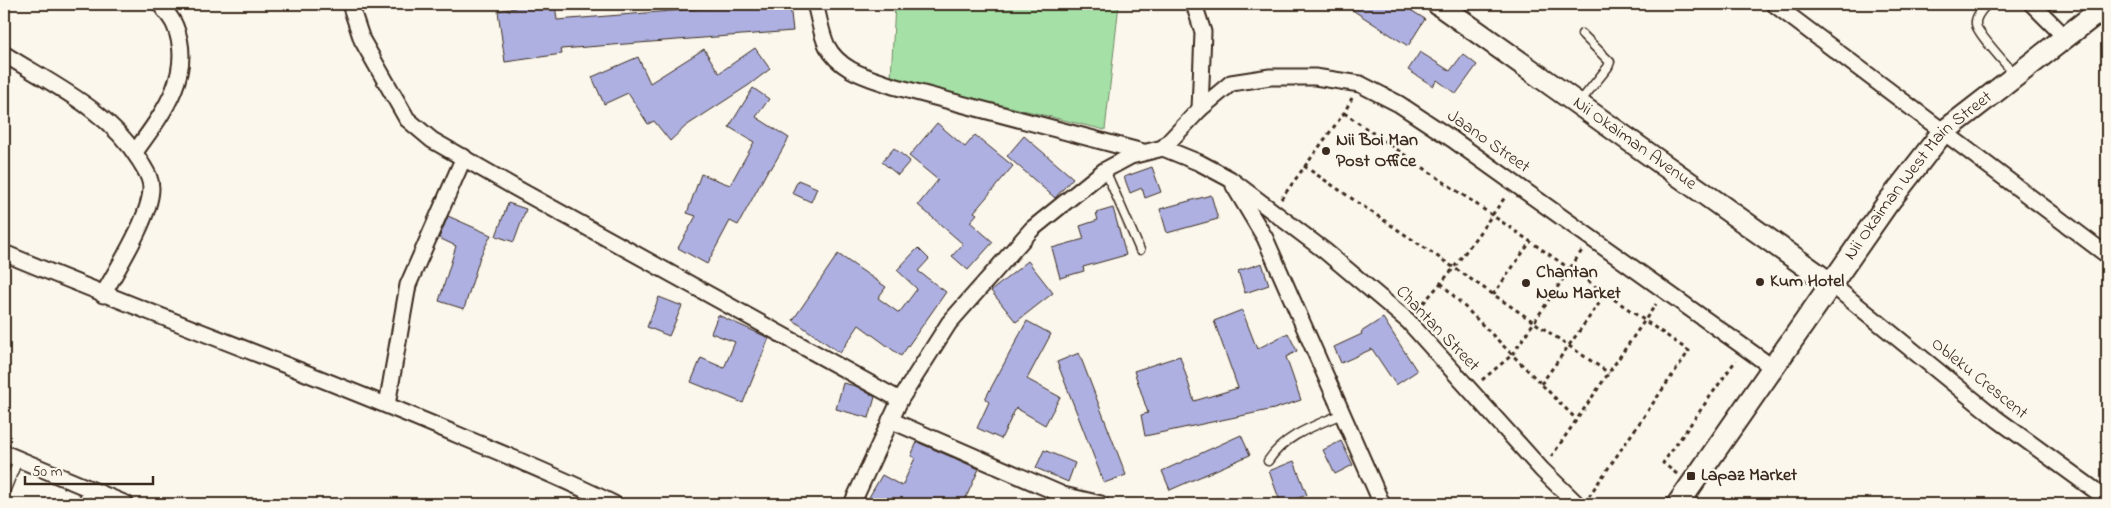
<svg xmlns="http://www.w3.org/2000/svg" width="2111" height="508" font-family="'Indie Flower',sans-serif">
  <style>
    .green { fill: #a5e1a7; stroke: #708662 }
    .building { fill: #adb0e1; stroke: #3b2a1e }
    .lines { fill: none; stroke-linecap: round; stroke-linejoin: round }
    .lane-casing { stroke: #3b2a1e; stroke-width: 11 }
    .street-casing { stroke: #3b2a1e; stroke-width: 19 }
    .secondary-casing { stroke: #3b2a1e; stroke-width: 25 }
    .path { stroke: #3b2a1e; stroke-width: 3; stroke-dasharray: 4 4; stroke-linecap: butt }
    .lane { stroke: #fbf7ec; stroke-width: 8 }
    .street { stroke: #fbf7ec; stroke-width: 15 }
    .secondary { stroke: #fbf7ec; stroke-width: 21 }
    .poi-dot { fill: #3b2a1e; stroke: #fbf7ec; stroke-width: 2 }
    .labels { text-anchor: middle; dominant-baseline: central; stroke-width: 5; stroke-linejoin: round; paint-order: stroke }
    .poi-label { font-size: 18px; font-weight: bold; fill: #3b2a1e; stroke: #fbf7ec; text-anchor: start }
    .street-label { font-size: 18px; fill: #3b2a1e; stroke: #fbf7ec }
  </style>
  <rect width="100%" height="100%" fill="#fbf7ec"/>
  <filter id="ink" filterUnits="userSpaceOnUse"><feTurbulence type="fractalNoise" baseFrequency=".02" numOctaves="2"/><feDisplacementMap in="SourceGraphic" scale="10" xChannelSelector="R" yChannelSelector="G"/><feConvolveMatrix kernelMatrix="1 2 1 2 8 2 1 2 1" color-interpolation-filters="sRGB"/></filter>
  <g filter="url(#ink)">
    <path class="green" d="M895,4H1119L1105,130L891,78Z"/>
    <g class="building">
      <path d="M514,4H555L557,20L760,4H790L793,31L561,49L562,54L505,62L498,11L515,8Z"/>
      <path d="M1343,4H1401L1425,19L1408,46Z"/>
      <path d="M755,48L770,69L749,85L686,126L670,141L654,121L648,124L628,93L604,104L592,77L638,57L650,83L704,49L719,73Z"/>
      <path d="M1420,52L1450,71L1463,54L1477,65L1456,94L1437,80L1433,86L1408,70Z"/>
      <path d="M753,88L769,99L756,117L789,138L771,169L769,168L738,225L730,221L707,264L678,248L696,216L687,213L701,174L730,185L754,142L729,127Z"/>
      <path d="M937,123L965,147L975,135L1013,166L974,212L977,214L970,222L993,242L968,270L952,256L963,244L918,205L938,180L909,156Z"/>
      <path d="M1024,136L1073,178L1055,198L1007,156Z"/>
      <path d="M894,148L910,161L898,175L882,162Z"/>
      <path d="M1152,167L1161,192L1145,198L1142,188L1130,193L1124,177Z"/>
      <path d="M798,180L817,188L811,202L792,193Z"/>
      <path d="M1211,195L1218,219L1167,233L1160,209Z"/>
      <path d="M508,203L526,209L514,242L496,236Z"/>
      <path d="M1113,208L1126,255L1083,267L1084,271L1060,278L1052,248L1084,239L1080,226L1098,220L1096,213Z"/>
      <path d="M448,216L491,235L480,257L464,309L439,301L456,246L439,238Z"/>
      <path d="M918,248L929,259L918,271L946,292L901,356L859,325L840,353L793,320L838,254L886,287L878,298L899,313L917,289L897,270Z"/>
      <path d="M1028,261L1053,293L1016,322L991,291Z"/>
      <path d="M1262,263L1269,285L1245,293L1238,271Z"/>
      <path d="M659,297L682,306L669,336L647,327Z"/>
      <path d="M1242,310L1257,349L1288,333L1297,351L1286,357L1301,400L1274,409L1145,436L1141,415L1148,413L1134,371L1180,356L1194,401L1238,388L1214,321Z"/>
      <path d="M718,315L769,338L743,403L691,382L701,358L724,368L735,342L711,333Z"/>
      <path d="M1383,318L1417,371L1396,385L1372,349L1341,363L1334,347L1362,334L1361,332Z"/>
      <path d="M1027,321L1051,334L1027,379L1060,397L1045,425L1016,408L1001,439L977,428L989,402L985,399Z"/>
      <path d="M1079,353L1126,475L1104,483L1057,362Z"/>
      <path d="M843,383L856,386L875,397L869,418L836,409Z"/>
      <path d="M1241,435L1250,455L1170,490L1162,471Z"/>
      <path d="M1341,441L1353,465L1335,474L1323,450Z"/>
      <path d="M917,442L979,469L963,504H865L882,475L902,486L915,458L911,456Z"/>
      <path d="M1044,450L1075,463L1068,482L1036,468Z"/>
      <path d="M1294,461L1307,495L1281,504L1269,471Z"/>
    </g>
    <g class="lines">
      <g class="lane-casing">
        <g id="lane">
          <path d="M1987,4C1982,10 1975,16 1976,24C1976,32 2008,66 2015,75"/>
          <path d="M1579,103L1608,67L1610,62L1582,34"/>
          <path d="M1105,170L1140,250"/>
          <path d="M1268,461C1285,435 1314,426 1342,414"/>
          <path d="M4,494L19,458"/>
          <path d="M81,504L89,489"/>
        </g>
      </g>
      <g class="street-casing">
        <g id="street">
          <path d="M350,4L362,40L407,119L432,140L514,187L900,400"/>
          <path d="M815,4C819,17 821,34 827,46C840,71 868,77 893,86L1143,152"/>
          <path d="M1194,4L1203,32L1200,109"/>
          <path d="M1774,4L2107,255"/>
          <path d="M2032,4L2066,38"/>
          <path d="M4,54C53,85 109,110 140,161C145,170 151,177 151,188C151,216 117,269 103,295"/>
          <path d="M1163,148L1200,109L1231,83L1270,77H1315L1360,84L1399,104L1452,139L1772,367"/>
          <path d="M135,152C161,116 195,74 175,26C172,18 165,11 160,4"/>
          <path d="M1234,186L1265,238L1382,504"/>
          <path d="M4,253C154,316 308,371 458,435C510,457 563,478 614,504"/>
          <path d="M1831,284L1997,419L2107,499"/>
          <path d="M387,405L408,285L464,157"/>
          <path d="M890,420L1063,495L1101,504"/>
          <path d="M4,453L126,504"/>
          <path d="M852,504L900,400L949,323L1032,229L1105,170L1131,156L1163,148L1200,163L1230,179L1325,251L1408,321L1542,470L1577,504"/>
        </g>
      </g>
      <g class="secondary-casing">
        <g id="secondary">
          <path id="s1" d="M1438,4L1831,284"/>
          <path id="s2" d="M1678,504L1887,204L1942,133L2107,5"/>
        </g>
      </g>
      <g class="path">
        <path d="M1344,113L1689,351L1589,496"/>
        <path d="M1304,166L1609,373"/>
        <path d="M1281,199L1344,113L1352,98"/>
        <path d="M1441,283L1576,419"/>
        <path d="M1493,295L1531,241"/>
        <path d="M1418,309L1453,269L1506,196"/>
        <path d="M1482,380L1512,355L1583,249"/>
        <path d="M1541,384L1606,294"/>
        <path d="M1551,457L1656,304"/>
        <path d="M1677,474L1663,463L1736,360"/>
      </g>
      <use href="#lane" class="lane"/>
      <use href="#street" class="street"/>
      <use href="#secondary" class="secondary"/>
    </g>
  </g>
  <g class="poi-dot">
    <circle cx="1326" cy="151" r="5"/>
    <circle cx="1760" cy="282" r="5"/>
    <circle cx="1526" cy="283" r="5"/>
    <rect x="1686" y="471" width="10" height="10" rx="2.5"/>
  </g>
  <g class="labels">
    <g class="poi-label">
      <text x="1336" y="141">Nii Boi Man<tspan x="1336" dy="21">Post Office</tspan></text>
      <text x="1536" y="273">Chantan<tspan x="1536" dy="21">New Market</tspan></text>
      <text x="1770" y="282">Kum Hotel</text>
      <text x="1701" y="476">Lapaz Market</text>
    </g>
    <g class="street-label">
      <text transform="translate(1488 142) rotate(35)">Jaano Street</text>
      <text stroke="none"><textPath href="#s1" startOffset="241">Nii Okaiman Avenue</textPath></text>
      <text stroke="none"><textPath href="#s2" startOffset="408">Nii Okaiman West Main Street</textPath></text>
      <text transform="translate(1437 329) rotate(46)">Chantan Street</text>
      <text transform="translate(1979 379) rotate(39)">Obleku Crescent</text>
    </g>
  </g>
  <rect width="2111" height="508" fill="none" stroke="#fbf7ec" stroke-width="20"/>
  <rect x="10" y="10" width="2091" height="488" fill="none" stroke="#3b2a1e" stroke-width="2" filter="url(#ink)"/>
  <path d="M25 476v8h128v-8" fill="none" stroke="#3b2a1e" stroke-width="2.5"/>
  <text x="32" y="476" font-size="15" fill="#3b2a1e" stroke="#fbf7ec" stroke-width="4" paint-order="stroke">50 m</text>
</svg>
